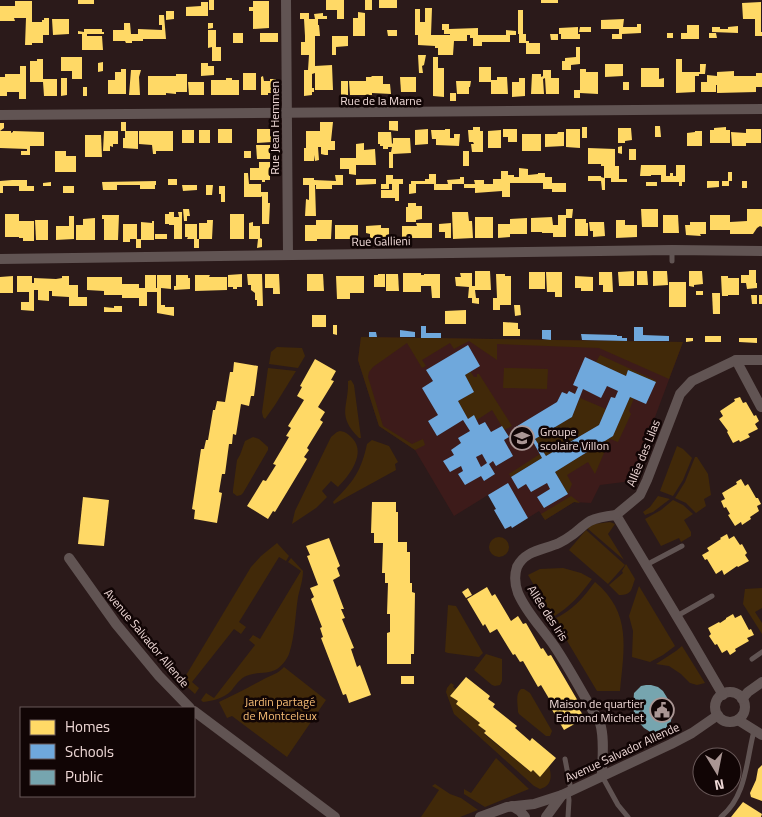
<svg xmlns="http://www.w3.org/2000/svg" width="762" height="817" font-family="'Titillium Web',sans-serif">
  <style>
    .built { fill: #3d1b1a }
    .green { fill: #412909 }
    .homes { fill: #ffd966 }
    .schools { fill: #6fa8dc; fill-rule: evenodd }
    .public { fill: #76a5af }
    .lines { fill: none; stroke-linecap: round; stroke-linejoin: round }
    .service { stroke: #615453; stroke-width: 5 }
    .minor { stroke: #615453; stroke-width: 10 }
    .labels { text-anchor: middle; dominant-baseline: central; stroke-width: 5; stroke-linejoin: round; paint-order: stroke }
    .street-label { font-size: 12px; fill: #eed8d6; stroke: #110505 }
    .poi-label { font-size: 12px; fill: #eed8d6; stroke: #110505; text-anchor: start }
    .park-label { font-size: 12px; fill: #f7bd75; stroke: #110505 }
  </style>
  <rect width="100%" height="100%" fill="#2b1a1a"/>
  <path class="built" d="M361,337L627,341L683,342L633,476L624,482L600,485L591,503L574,502L545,520L539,511L512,528L511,526L505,529L494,510L496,508L488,495L454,516L415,450L379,426L358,360Z"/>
  <g class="green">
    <path d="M361,337L683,342L669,379L599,348L497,344V360L469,341L454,349L450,343L422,360L426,366L422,368L407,343L373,367L369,372L368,377L383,426L412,444L423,439L425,445L415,450L379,426L358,360Z"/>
    <path d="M277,347L302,348L305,356L298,368L269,364L271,352Z"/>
    <path d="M600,355L657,381L656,382L628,370L626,376L596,362Z"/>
    <path d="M268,368L296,371L275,405L265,419L263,417L262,412Z"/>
    <path d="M504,368L548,369L547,389L503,388Z"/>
    <path d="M470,371L474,377H477V374H479L512,426L504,430L492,410L477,420L474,416L468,419L458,401L474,392L465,375Z"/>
    <path d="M351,380L354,385L361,438H359C336,415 349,407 348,381Z"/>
    <path d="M630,397L634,398L629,411L631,414L618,442L610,439L595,474L588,462L567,475L572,484L568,494L555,472L613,436Z"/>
    <path d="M580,398L606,409L599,425L546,456L535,439L572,417Z"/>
    <path d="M340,431C347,432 349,435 353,439C366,454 349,476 338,487L331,481L322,491L327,497L316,508L292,524L295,511L331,437L337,432Z"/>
    <path d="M253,437L259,439L268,447V450L243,493L241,495L237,496L233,493V490L237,460L240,455L245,441Z"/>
    <path d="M372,440L389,446L398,462L395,464L396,470L334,504L333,502C353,482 361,472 367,444Z"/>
    <path d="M677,446L683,449L692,458L683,480L673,496L660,491Z"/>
    <path d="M540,454L542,458L511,477L509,474Z"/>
    <path d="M697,457L708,474L711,495L704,499L706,506L696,513L686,503L675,498L685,482L695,457Z"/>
    <path d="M571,496L580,503L574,502L545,520L541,514Z"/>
    <path d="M658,496L670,499L653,512L645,515L643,512L650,507Z"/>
    <path d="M673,500L683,505L693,514L684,520L691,532V536L681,542L679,538L661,546L645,519L661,510Z"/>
    <path d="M610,522L615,524L608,534L624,560L587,528L595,524Z"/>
    <path d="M586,530L625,565L608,584L569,550Z"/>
    <circle cx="499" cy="547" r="10"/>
    <path d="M277,543L289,556L286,561L279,557L239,622L246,627L241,634L234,629L192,682L199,688L195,694L182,682L251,567L261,556Z"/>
    <path d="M291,558L303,571C303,580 300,588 298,597C295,616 295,636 289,654C287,659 282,666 277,669C268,675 254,671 244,677C238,681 235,686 231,691C224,698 213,701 203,702L201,700L206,693L214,698L255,645L249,640L253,635L260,639L301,571L288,562Z"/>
    <path d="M626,564L635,579C631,590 632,595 619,595L609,585L623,573L622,571Z"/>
    <path d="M563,568L581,573L592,579C581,594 570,607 553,617L528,575L540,569Z"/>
    <path d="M595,582C632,613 624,648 620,691H597L554,619C572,611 583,598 595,582Z"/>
    <path d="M639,586L675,646L663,655L650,662L632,657L633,631L629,616Z"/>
    <path d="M762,588V608L755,612L762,623V634L743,604L745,589Z"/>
    <path d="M448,605L456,606L483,653L479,657L448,653L445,652Z"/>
    <path d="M682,646L705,683L697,685L690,683L681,674L669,666L656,664L676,651Z"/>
    <path d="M486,654L502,659V681L500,685L495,686L492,685L474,670Z"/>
    <path d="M284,667L326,700L287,757L232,716L227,718L219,702C234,695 249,687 264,679C272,675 279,673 284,667Z"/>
    <path d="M451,683L454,685L453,687L456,689L450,696L458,701L457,704L480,723L478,725L486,731L484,734L531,772L533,770L540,776L549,766C552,776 552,786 540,789L534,786L454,714L446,692L447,688Z"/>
    <path d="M521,689H524L530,693L552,731L550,736H546L519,714L518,712C518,704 515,694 521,689Z"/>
    <path d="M496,758L529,789L485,807L464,794V789L471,793Z"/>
    <path d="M435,784L450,794L461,798L478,810L460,817H421L439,790L432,786Z"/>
  </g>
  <g class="homes">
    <rect x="78" y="0" width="16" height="4"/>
    <rect x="209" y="0" width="5" height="10"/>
    <path d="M326,0H344V19H337V10H326Z"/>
    <rect x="365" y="0" width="7" height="10"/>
    <rect x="379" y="0" width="18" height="8"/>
    <rect x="541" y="0" width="17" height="3"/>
    <path d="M15,1H32V22H42V20H44V18H49V35H43V43H32V45H25L26,18H14L15,21H0V6H15Z"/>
    <path d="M253,1H269V28L253,29V11H249V7H253Z"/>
    <path d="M201,2H208V16H186V7L201,6Z"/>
    <path d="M761,2V32H762V36H755V19H743L742,3Z"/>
    <path d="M425,8H432L431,35H450V34H444V30H442V24H449V29L478,28V35H506V30L516,31V35H510V42H482V46H473V38H470V35H467V41H454L453,55H438V48H435V46L418,45V35H415V9H420V22H425Z"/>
    <path d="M518,10H523V34H526V41H529V43H540V54H526V43H519V34H518Z"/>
    <path d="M166,11H174V19L166,20Z"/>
    <path d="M358,12L365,13V36H353V18H358Z"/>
    <path d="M300,13H309V19H315L314,14L323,13V16H327V19H318V25H319L320,36H315V66L332,65L333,90H315V73L312,74V88H314V92H312V95L304,96V70H308L309,55H301V42H305V36L304,19H300Z"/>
    <path d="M159,15H164L166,39H143V41H132V43H126L125,41H113V30H124V23H130L131,34H138V29L162,30V25H159Z"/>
    <path d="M52,19H69V34L53,35Z"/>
    <path d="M624,19L623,27H637V24H641V33L622,34V39H612V34H619V29H601V20Z"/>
    <path d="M208,23H213V28L208,29Z"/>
    <path d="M687,25H699V39H681V33H687Z"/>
    <path d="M738,26V33L712,32V27H720V29H728V27Z"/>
    <path d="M578,27V34H580V39H561V34H559V28Z"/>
    <path d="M580,27H591V32H579Z"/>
    <path d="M84,29H102V32H104V34H87V36H102L103,50H82V34H78V31L84,32Z"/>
    <path d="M208,30H216V47H221V61H212V47L208,48Z"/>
    <path d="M387,30H397V36H388Z"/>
    <rect x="233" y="33" width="10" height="10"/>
    <rect x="260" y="33" width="18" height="9"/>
    <rect x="667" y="33" width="6" height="5"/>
    <path d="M709,33H716L717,38H709Z"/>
    <path d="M550,34H558V40H551Z"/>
    <path d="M332,36H348V46L336,47V55H332Z"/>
    <path d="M576,47H580V64L571,65V70H562V61H565V58L576,57Z"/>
    <path d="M418,55H426L424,65L422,66L423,73H419Z"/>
    <path d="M61,57H82V79H72V71H61Z"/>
    <path d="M433,57H438V68H444V97L433,96Z"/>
    <path d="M37,59H43V79H57V96H44L43,82H30V61H37Z"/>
    <path d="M676,59H682V72H700V64H706L705,74H699V76H695V92L676,93Z"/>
    <path d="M103,62V71L98,72V63Z"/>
    <path d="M201,63H208V66H214V75L201,76Z"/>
    <path d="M605,64H623V76L605,77Z"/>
    <path d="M20,66H26V99H19V92H7V96H0V77H5V74H20Z"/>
    <path d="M479,67H491V80H497V77H507L508,94H491V82H479Z"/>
    <path d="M641,68H659V79L664,78V87H641Z"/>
    <path d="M121,69H126V94H108V80H115V72H121Z"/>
    <path d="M580,69H586V72H598V94L580,93V98H574V90H580Z"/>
    <path d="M131,70H141L139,77L140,95H129Z"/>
    <path d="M543,70H551V78H559V94H546L545,78L543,79L544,94H531L532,74H541V77L543,76Z"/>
    <path d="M734,71V76H756V73H762V87H756V92L717,93V85H716V92H701V82H707V75L717,76V72Z"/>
    <rect x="243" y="73" width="13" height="17"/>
    <path d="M176,74H187V92H176V94L166,93V95H148V76H176Z"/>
    <path d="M263,76L264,81H270V79H276V93H268V95H261V77Z"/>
    <path d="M372,76H383V84H390L391,94L372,93V95H350L349,81H366V77H371Z"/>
    <path d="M400,77H416V92H401Z"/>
    <path d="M61,78H67V95L61,96Z"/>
    <path d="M226,78H232V80H239V95H211V80H226Z"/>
    <path d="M519,78H525V96L512,97V82H519Z"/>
    <rect x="341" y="81" width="7" height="14"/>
    <path d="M456,81H471L470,87H469V94H457Z"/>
    <path d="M188,82H204V95H189Z"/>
    <rect x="623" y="82" width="6" height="8"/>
    <rect x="83" y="87" width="4" height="9"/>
    <rect x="450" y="93" width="6" height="8"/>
    <path d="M389,121H398V131L389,130Z"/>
    <path d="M121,122H126V131H138V149L123,148V138H125V131H121Z"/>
    <path d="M320,122H333L331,141H335V150H328V155H325L321,154V147H318L319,160L315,161V155L314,161H304V148H306V131H320Z"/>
    <path d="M0,123H4V128L0,131H11V133L13,132V131L44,132V146H30V155H21V151H27V149L0,148Z"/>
    <path d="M655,126H660L661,137H655Z"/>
    <path d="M473,127H480V131H483V152H472L471,144H474L473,142H469L468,130H473Z"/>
    <rect x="582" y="127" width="5" height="11"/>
    <path d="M726,127V130H730V143H710V130H714V128Z"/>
    <path d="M618,128H631L632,140L625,141V143H618Z"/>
    <rect x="218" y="129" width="14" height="14"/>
    <path d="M257,129H270V136H272V142L257,143Z"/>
    <path d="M428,129V144L415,145V130Z"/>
    <path d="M445,129H450V138H454V134H460L459,146L436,145V139H432L431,130H445V139Z"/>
    <path d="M503,129H517V142H508V137H503Z"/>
    <path d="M566,129H580V148L566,147Z"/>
    <path d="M746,129H761V143H746V146H732L731,132L746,133Z"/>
    <rect x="182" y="130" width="12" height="13"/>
    <rect x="199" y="130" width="11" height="13"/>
    <path d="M501,130V148H488V131Z"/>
    <path d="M104,131H118V144H113V147L110,146V151H103Z"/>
    <path d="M139,131H173V151H156V154H153L152,145L139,144Z"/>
    <path d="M695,131H702V146H687V133L695,132Z"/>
    <path d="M378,132H391L392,144L393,143V138H410L411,153L393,154V168H389V152H391L392,147H388V149H383V146H380V144H378Z"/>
    <path d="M558,132H564V146L545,147V134H557Z"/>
    <rect x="522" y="134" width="19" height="17"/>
    <path d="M85,135H101L102,157H85Z"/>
    <path d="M364,143V150L375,149L376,165H356V175L349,174V169H340V158H356V144Z"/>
    <path d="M256,145H270V159H257Z"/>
    <path d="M622,146V154L618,153V147Z"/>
    <path d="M588,148L615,149V166H619V179H627V182H611V178H605V190H602L601,181H588V176H601V177L604,178V166H601V164H588Z"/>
    <rect x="629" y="149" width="7" height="11"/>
    <path d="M55,151H66V156H76V172H55Z"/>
    <rect x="244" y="151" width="7" height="7"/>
    <rect x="463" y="151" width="6" height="15"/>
    <path d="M259,162H270V180H265V182H262V180H250V168H259Z"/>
    <path d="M641,165H666V176H670V173H673V176H676V165H685V182H682V186H679V182H661V175H651V176H640Z"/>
    <path d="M519,168L528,169V175L538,174V173H545V177H552V183H566V192H552V189H543V183H510V197H502V191L475,193V188H464V184H475L474,180H484V184H493V179H501V171H508V175H514V177H519Z"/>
    <rect x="728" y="172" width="4" height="9"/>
    <path d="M244,173H248L249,184H261V192H268V203H270L269,224H262V196L261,197H244Z"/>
    <path d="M429,174H436V184H448L447,180L460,179V177H464V184H452V190H434V184H416V193L409,194V184H411V181H425V179H429Z"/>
    <path d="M335,175H343V185H332V189H316V185H315L316,216H305L306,199L309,200V185H303V178H314V180L336,181Z"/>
    <path d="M386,175H393V179H403V184H399V201H395V198H381V190H392V184H389V189H381V184H386Z"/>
    <rect x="168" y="179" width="9" height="6"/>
    <path d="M356,179H376V184L356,185Z"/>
    <path d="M12,180H27V186H34V191H19V186H3V193H0V181Z"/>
    <path d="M156,181V185H155V189H140V185H117V190H103L102,182Z"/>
    <path d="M707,181H719V187L707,188Z"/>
    <rect x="722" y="181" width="7" height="5"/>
    <rect x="742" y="181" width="5" height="7"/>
    <path d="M51,182V186H43V183Z"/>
    <rect x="646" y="182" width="11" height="4"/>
    <path d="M182,185H197V190L183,191Z"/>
    <path d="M206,185H213L212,195H206Z"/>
    <rect x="63" y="186" width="11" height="7"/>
    <path d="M219,186H225V202H221V194H219Z"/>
    <path d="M408,203H416V206H422V219L416,220V222H406V207H408Z"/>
    <path d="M183,209H189L190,216H187V221H184Z"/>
    <path d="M566,209H573L572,218H566V237H553V233H542V232H531V218L552,217L553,225H558V215H566Z"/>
    <path d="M641,209H658V227H642Z"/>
    <path d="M747,209H762V227L760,226L757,228L753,234H730V230H710V215H730V222L747,221Z"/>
    <path d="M169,212H174V217H179L178,212H182V239H174V225H169V224H165V214H169Z"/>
    <path d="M452,212H468L469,221H472L473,238L453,239Z"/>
    <path d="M5,214H19V221H34V241H23V238H19V237H5Z"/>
    <rect x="230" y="214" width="14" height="25"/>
    <path d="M102,215H119L118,240H104V219H102Z"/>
    <path d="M663,215H678L679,233H663Z"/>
    <path d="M69,216H74V239L56,240V226H69Z"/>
    <rect x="475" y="217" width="18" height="21"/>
    <path d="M95,218V240H76V225H83V219Z"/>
    <path d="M527,218V234H510V237L498,238V224H510V219Z"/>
    <path d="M575,219H586V223H588V236H575Z"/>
    <path d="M35,220H48V240H36Z"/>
    <path d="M207,220H213L212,239H199V223H207Z"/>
    <path d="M316,220H332L331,239H317V241H305V225H316Z"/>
    <path d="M616,220H625V225H637V237L616,238Z"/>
    <path d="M152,221H154V240H141V222L152,223Z"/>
    <path d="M253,222V226H260V238L262,239V247L257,248L258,239H249V223Z"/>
    <path d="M589,222H604L605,236L593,237V231H590Z"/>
    <path d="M690,222H706V234H700L701,236L686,235L685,225H690Z"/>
    <path d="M416,223H432V238H402V226H417Z"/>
    <path d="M451,223V238H445V232H439V224Z"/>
    <path d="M123,224H137V239H141V248H136V239H130V242H123Z"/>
    <path d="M185,224H197V239H199V248H194V239H187L188,237H185Z"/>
    <rect x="335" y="225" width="23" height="14"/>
    <path d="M381,225V228H389V238H370V234L366,233V226Z"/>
    <rect x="155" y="234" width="12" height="5"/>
    <path d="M749,270H756V283H757V288L747,289L746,283H741V275H749Z"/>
    <path d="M475,271H490L491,290H475L476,298H479V304L472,303V298H468L469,287L456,286L455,277H461L460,273H472V286H475Z"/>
    <path d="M634,271V286H619L618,272Z"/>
    <path d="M637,271H647L648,285H637Z"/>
    <path d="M653,271H667L668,285L653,286Z"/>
    <path d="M689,271H702L703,284L694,285V287L689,286Z"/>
    <rect x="529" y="272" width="16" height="17"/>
    <path d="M546,272H562V297H555V292H547Z"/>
    <path d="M599,272H612L613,292H603V285H599Z"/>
    <path d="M403,273H421V275H424V274H440V298H432L431,286H421V292H403Z"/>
    <path d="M242,274V287H237V289H233V287H228V275Z"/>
    <path d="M247,274H262L263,306H257V300H255V293L251,290V285H248Z"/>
    <path d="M265,274H279L280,294H273V288H265Z"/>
    <path d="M307,274H323L324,291H307Z"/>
    <path d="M378,274H385V287H374V275H378Z"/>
    <path d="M386,274H398L399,291H386Z"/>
    <path d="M496,274H505V276H511V305H500V310H493V298H497Z"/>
    <path d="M145,275H156V288H157V275H171V289L161,288V305H165V307H174V316L157,313V292H147V306H139V298H122V295H104V291L87,290V277H122V284H139V288H145Z"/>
    <path d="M176,275H188V278H190V289L174,290V286H176Z"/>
    <path d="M195,275H210L209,277H227V290L195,291Z"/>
    <path d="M13,276V293H0V277Z"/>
    <path d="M17,276H32V283H34V278L56,279L62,278V276H69V285H78V297H87V306H69V297L52,296V291H49V301L38,300V290H34V311L21,310V302H29V292H17Z"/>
    <path d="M336,276H364V293H350V299H337Z"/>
    <path d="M575,276L593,277V291H581V288H575Z"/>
    <path d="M721,276H728V278H739V295H728V296H722Z"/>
    <rect x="669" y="282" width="17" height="25"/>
    <rect x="696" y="291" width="7" height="4"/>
    <path d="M712,293H720V314H713Z"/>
    <path d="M751,295H757V304H752Z"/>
    <rect x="759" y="295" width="3" height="9"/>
    <path d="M514,305H520L521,315L515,316Z"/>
    <path d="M114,306H122V312H104V307L114,308Z"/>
    <path d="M466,310V324H445V311Z"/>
    <rect x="312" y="315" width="14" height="12"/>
    <path d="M503,322L518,323V329H520V336H503Z"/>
    <path d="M333,325H337V335L333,334Z"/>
    <rect x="705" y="336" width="16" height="6"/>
    <path d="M686,338H693V341L686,342Z"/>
    <path d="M739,338H757V343L739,342Z"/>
    <path d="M315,359L336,371L331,380L334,381L318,407L325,412L320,420L323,422L307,448L309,450L304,457L307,459L275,512L273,511L268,519L247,506L263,480L266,481L276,465L273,464L289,437L286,436L291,428L288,426L304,400L297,396L302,387L300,386Z"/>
    <path d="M234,362L258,366L254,396H251L249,406L241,404L236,435L233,434L232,444H229L225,474H222L219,492L222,493L217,523L194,519L195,510L192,509L201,449H204L206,440H208L213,410H215L217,401L225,402L230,372H233Z"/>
    <path d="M740,397L743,403L746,402L754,416L756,415L759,421L755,424L758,429L748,434L750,437L740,442L739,440L733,443L727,432L728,431L719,419L723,416L720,411L735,401L734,399Z"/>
    <path d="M741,479L745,486L748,484L756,498H758L761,504L757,506L759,511L750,517L751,519L742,525L741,522L735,526L728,515L730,514L726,507L724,508L721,501L725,499L722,493L737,484L736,482Z"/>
    <path d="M83,497L109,500L104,546L78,544Z"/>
    <path d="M372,502H396V512H398V542H407V552H410V583H412V592L415,593L414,654H411V664H387V633L390,632V614H387L388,583H385V573H382L383,543H374V533H371Z"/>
    <path d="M727,534L729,539L734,536L740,545L742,544L747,553L745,555L749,561L738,567L737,566L724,575L722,570L716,574L707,559L705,560L702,555L709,551L707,548L721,539L720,538Z"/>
    <path d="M329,538L340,566L337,568L340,576L333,580L344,609H341L345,618L342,619L354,648L351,649L357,667L360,665L371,695L349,703L346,694L343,695L321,638L323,637L320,628L322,627L311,599L314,597L310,588L318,585L307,556L310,555L306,546Z"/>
    <path d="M487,587L492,596L495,594L511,621L518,616L523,624L526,623L541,649L543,648L548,656L551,655L582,708L579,709L585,718L564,730L548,703L551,702L541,685L538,687L523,661L520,662L515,654L513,655L497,629L490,633L485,624L483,626L467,599Z"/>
    <path d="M468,588L472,595L466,598L462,592Z"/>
    <path d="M733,614L735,618L741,615L749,630L751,629L754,635L747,638L749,641L735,649L736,651L730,655L727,650L722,653L717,644L715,645L709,636L711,634L708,628L719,622L720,623L726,619V618Z"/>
    <rect x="401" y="676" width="13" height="8"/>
    <path d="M466,677L490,696L488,699L495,704L493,707L517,726L515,728L530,741L532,738L556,758L540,777L533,770L531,772L484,733L486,731L478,725L480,723L456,704L458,701L450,696Z"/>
    <path d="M762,765V801L751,797L750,793L756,780L758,769Z"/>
    <path d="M743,802L762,814L761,817H731Z"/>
  </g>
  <g class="schools">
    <path d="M421,326H426V333H441V338H421Z"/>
    <path d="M634,327H643V335L669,336V341H634Z"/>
    <path d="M400,330L415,332V337H400Z"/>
    <path d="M542,330H551V340L542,339Z"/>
    <path d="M369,332H376L377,337H369Z"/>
    <path d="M581,334L617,335V336H622V338H627V341L582,340Z"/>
    <path d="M468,345L480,366L465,375L474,392L458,401L468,419L474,415L479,425L485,422L491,432L502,426L509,437L504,440L513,456L496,466L493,461L489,464L495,474L484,481L481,476L465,485L458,474L463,471L461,466L450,472L443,461L454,455L451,450L461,443L458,438L470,431L463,420L437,436L428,421L438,415L422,388L433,381L426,370ZM482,454L487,463L481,467L476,457Z"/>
    <path d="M585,357L626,376L628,370L656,382L646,404L630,397L613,436L555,472L568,494L544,508L537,497L550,489L547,483L531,492L526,484L518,489L511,477L542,458L532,440L521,447L514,435L517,433L514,428L557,402L562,392L567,394L569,391L575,394L578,387L573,385ZM607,386L618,391L615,398L611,397L599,425L546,456L535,439L572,417L583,389L601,398Z"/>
    <path d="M508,483L528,518L512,528L511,526L505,529L494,510L496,509L488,495Z"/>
  </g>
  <path class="public" d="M646,685H651L658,687L663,691L671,704L673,713L669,728L659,732L660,734L652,733L644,728L637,720L634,713L633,706L634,693L641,686Z"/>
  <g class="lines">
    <g class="service">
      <path d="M672,250V261"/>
      <path d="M646,565L682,546"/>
      <path d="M677,616L712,596"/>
      <path d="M752,659L762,652"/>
      <path d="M565,759L571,790"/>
      <path d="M602,776L618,805L628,817"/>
      <path d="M568,793L569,800L568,817"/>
      <path d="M721,817C747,795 746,761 754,731"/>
    </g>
    <g class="minor">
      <path d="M286,0L288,255"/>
      <path d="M0,115L762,109"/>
      <path d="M0,259L672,250L762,251"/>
      <path d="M736,360L761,407"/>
      <path d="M69,558L116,624L159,676L190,708"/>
      <circle cx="730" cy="707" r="15"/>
      <path d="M723,695L688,635L616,515L640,495L647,480L680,394L692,381L736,360H762"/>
      <path d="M742,699L748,692L762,682"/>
      <path d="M194,711L335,817"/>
      <path d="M738,720L762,735"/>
      <path d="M602,776C602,759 605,739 600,723C585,698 571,671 555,647C543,629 527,614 518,593C515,585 514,576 517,567C525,550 544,550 559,543C563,541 568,538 572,535C578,531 583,525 590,521C598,517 607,516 616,515"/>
      <path d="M512,806L520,811L525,817"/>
      <path d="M480,817L507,807L534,804L562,795L671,744L692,733L718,715"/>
      <path d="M546,817L562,795"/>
    </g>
  </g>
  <defs>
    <g id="school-ring" transform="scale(1.25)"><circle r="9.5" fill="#110505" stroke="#aa9694" stroke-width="1.5"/><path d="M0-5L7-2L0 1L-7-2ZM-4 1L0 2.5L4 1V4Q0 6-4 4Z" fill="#aa9694"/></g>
    <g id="civic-ring" transform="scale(1.25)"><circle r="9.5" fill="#110505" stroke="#aa9694" stroke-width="1.5"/><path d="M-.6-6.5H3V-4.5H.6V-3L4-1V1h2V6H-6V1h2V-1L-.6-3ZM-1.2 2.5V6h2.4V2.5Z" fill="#aa9694"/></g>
  </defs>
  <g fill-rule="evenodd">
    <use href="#school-ring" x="522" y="438"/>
    <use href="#civic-ring" x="662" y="710"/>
  </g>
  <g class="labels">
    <g class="street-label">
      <text x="381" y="100">Rue de la Marne</text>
      <text transform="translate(274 128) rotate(-90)">Rue Jean Hemmen</text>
      <text transform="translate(381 241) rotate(-1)">Rue Gallieni</text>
      <text transform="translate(643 453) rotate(-68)">Allée des Lilas</text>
      <text transform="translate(548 613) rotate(57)">Allée des Iris</text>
      <text transform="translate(147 638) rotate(50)">Avenue Salvador Allende</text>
      <text transform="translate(622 752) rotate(-25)">Avenue Salvador Allende</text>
    </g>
    <g class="poi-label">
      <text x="540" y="431">Groupe<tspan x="540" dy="14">scolaire Villon</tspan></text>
      <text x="644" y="703" text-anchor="end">Maison de quartier<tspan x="644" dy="14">Edmond Michelet</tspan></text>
    </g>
    <g class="park-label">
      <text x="280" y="701">Jardin partagé<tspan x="280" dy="14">de Montceleux</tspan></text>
    </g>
  </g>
  <rect x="20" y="707" width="175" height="90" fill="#110505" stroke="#695959"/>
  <rect x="30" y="720" width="25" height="15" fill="#ffd966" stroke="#695959"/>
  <text x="65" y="732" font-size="15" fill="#eed8d6">Homes</text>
  <rect x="30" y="744" width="25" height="15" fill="#6fa8dc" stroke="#695959"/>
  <text x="65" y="757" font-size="15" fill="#eed8d6">Schools</text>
  <rect x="30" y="770" width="25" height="15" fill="#76a5af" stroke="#695959"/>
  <text x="65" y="782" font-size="15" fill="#eed8d6">Public</text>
  <g transform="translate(717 772) rotate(170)"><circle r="24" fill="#110505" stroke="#695959"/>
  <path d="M0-4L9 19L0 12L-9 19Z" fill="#aa9694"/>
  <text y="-8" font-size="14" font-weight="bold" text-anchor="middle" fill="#eed8d6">N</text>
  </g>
</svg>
